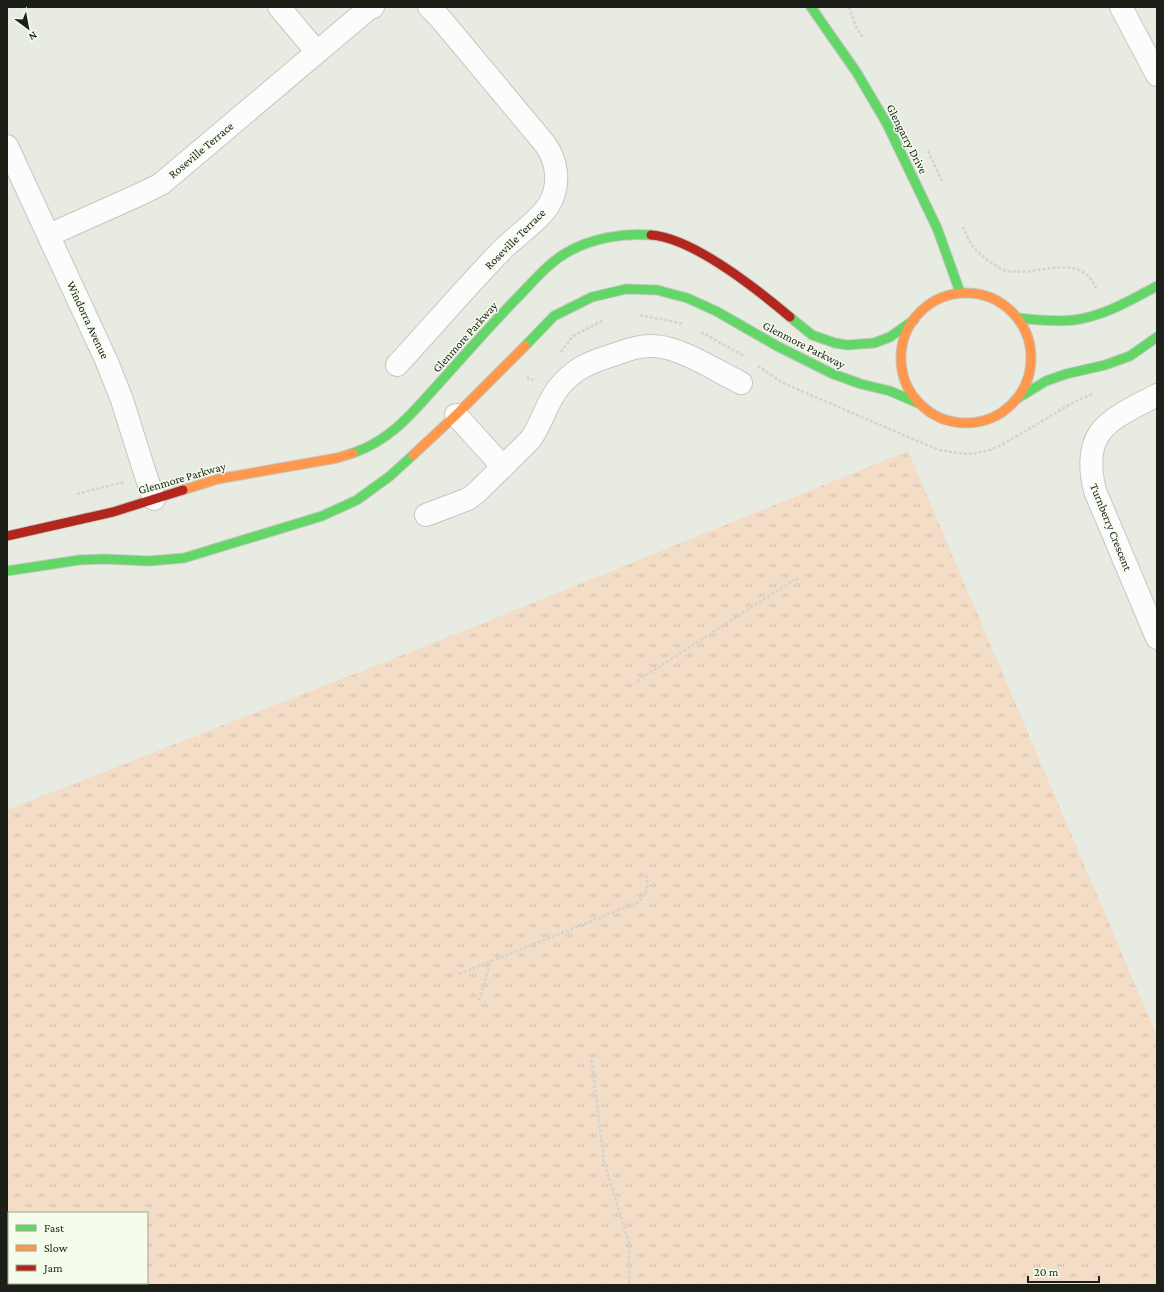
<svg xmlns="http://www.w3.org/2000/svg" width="1164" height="1292" font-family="'Crimson Pro',serif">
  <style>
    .grass { fill: url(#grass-tufts); fill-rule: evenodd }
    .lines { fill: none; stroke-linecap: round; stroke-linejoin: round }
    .street-casing { stroke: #c4c8c0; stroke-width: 24 }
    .fast-casing { stroke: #c4c8c0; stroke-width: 11 }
    .slow-casing { stroke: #c4c8c0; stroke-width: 11 }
    .jam-casing { stroke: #c4c8c0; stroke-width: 11 }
    .path { stroke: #d3d3d1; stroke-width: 2.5; stroke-dasharray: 3 2; stroke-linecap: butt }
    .street { stroke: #fbfcfb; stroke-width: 22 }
    .fast { stroke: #63d668; stroke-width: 9 }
    .slow { stroke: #ff974d; stroke-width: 9 }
    .jam { stroke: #b3261e; stroke-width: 9 }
    .labels { text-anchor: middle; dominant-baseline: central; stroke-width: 3; stroke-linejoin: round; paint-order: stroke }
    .street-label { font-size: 12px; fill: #1c1f18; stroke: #f4fceb }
  </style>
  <defs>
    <pattern id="grass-tufts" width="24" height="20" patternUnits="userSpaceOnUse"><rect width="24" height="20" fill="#f3ddc6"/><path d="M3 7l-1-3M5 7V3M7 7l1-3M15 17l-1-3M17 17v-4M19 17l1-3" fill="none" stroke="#d0bda9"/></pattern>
  </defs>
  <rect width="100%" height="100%" fill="#e7ebe2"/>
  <path class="grass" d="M908,451L1157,1036V1285H7V810L461,632ZM9,1213H147V1283H9Z"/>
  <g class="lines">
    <g class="street-casing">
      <g id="street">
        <path d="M279,7L316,51"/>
        <path d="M1121,7L1157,75"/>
        <path d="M7,146L107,362L122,400L145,473L154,499"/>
        <path d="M49,235L143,193L161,184L367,10L373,7"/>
        <path d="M397,365C433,326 467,286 504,248C517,235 543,218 551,201C560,182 557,161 545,144L440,18L429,7"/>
        <path d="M1157,395C1110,420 1080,429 1095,491L1157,638"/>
        <path d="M456,415L503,467"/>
        <path d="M426,515L468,499L476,493L530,440C542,424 546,403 559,387C574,369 588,363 610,356C625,351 639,345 654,346C680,347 717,371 741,383"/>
      </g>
    </g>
    <g class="fast-casing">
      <g id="fast">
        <path d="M811,7L857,73L887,124L937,228L960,292"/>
        <path d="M790,317L812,335L835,343L847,345L874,343L890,337L914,320"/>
        <path d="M1018,318C1036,320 1055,322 1074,320C1104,316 1131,300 1157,286"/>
        <path d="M525,346L554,316L592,297L626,289L657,290L687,298L716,311L777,346L833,374L861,384L890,391L918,403"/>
        <path d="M1018,398L1046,381L1066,374L1105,365L1130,356L1157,337"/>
        <path d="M353,453C388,441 409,417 433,390C461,359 488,328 517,298C532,283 547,264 566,253C591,238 623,233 651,235"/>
        <path d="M7,571L79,560L104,559L149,561L184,558L322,516L357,500L390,476L413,455"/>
      </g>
    </g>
    <g class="slow-casing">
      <g id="slow">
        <circle cx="966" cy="358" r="65"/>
        <path d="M413,455L456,415L525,346"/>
        <path d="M183,490L218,479L337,458L353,453"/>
      </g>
    </g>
    <g class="jam-casing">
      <g id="jam">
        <path d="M651,235C693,238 758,290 790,317"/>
        <path d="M7,536L113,512L183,490"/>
      </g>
    </g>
    <g class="path">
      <path d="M849,7L856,27L863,37"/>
      <path d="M928,151L942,181"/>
      <path d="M963,227C966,233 969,242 974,248C981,256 998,269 1007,271C1039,277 1082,249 1097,291"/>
      <path d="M640,315L684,324"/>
      <path d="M701,332L744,356"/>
      <path d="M561,352L573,336L604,320"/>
      <path d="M758,366L783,383L915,440L940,450L965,454L976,453L990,450L1007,442L1074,402L1094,393"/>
      <path d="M527,377L530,380L536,379"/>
      <path d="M77,494L124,482"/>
      <path d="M637,681L797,578L799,583"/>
      <path d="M459,974L639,902L647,890V873"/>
      <path d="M479,1000L491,961"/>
      <path d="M591,1055L604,1162L629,1243V1285"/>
    </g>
    <use href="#street" class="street"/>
    <use href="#fast" class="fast"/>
    <use href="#slow" class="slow"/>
    <use href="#jam" class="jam"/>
  </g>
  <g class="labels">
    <g class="street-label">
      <text transform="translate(907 139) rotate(63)">Glengarry Drive</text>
      <text transform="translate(201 150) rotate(-40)">Roseville Terrace</text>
      <text transform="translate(515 239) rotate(-45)">Roseville Terrace</text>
      <text transform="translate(88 320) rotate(65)">Windorra Avenue</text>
      <text transform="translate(465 337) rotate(-48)">Glenmore Parkway</text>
      <text transform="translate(804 345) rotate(27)">Glenmore Parkway</text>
      <text transform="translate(182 478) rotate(-16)">Glenmore Parkway</text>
      <text transform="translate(1111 527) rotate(68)">Turnberry Crescent</text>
    </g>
  </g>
  <rect width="1164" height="1292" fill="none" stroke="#1c1f18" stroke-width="16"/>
  <rect x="8" y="1212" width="140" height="72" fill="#f4fceb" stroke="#9ea497"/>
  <rect x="16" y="1225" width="20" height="6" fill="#63d668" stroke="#9ea497"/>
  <text x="44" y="1232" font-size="12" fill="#1c1f18">Fast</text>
  <rect x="16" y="1245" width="20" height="6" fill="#ff974d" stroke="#9ea497"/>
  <text x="44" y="1252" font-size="12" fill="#1c1f18">Slow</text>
  <rect x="16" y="1265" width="20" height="6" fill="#b3261e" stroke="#9ea497"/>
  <text x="44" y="1272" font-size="12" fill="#1c1f18">Jam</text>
  <g transform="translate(28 28) rotate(148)" stroke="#f4fceb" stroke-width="3" paint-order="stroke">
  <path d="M0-3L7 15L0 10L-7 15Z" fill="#1c1f18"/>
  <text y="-6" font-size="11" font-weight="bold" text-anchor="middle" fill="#1c1f18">N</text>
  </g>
  <path d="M1028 1276v6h71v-6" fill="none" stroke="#1c1f18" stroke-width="2"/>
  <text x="1034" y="1276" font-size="12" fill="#1c1f18" stroke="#f4fceb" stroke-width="3" paint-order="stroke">20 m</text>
</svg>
